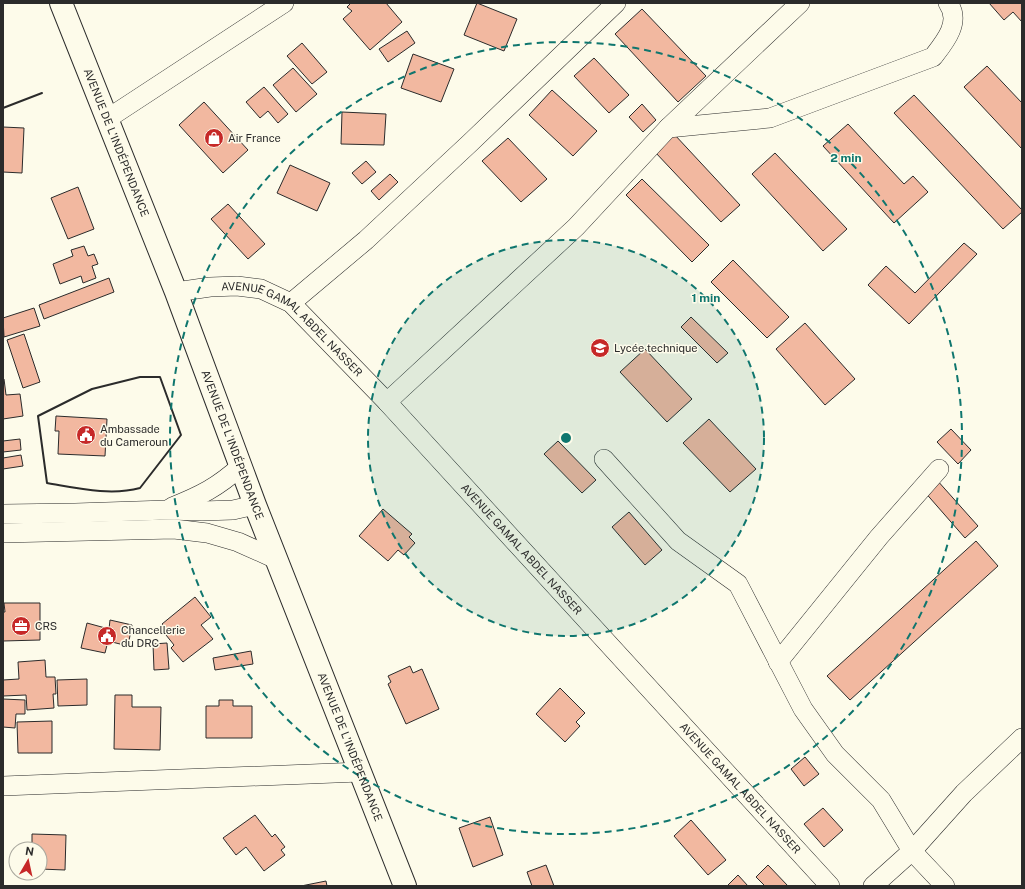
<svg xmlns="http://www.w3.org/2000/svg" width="1025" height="889" font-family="'Public Sans',sans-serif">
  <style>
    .building { fill: #f2b8a0; stroke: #2b2b2b }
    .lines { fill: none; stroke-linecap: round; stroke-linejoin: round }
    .minor-casing { stroke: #2b2b2b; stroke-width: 20 }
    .major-casing { stroke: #2b2b2b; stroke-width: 24 }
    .minor { stroke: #fdfbea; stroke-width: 19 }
    .major { stroke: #fdfbea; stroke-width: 22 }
    .wall { stroke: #2b2b2b; stroke-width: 2 }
    .ring { fill: none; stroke: #0f766e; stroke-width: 2; stroke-dasharray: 7 5 }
    .labels { text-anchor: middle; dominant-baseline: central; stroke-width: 3; stroke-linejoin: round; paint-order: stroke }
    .poi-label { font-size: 11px; fill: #2b2b2b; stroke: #fdfbea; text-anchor: start }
    .street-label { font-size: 11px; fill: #2b2b2b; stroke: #fdfbea }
    .centre { fill: #0f766e; stroke: #fdfbea; stroke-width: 2 }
    .ring-label { font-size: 12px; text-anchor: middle; font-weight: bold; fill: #0f766e; stroke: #fdfbea; stroke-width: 3; stroke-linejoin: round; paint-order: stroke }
  </style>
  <rect width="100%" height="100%" fill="#fdfbea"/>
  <g class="building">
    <path d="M351,3H386L402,22L370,50L343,19L352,11L347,7Z"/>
    <path d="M477,3L517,19L504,51L464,35Z"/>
    <path d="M989,3H1022V22L1013,12L1004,20Z"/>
    <path d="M642,9L706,76L678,102L615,34Z"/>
    <path d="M407,31L415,43L388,62L379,49Z"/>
    <path d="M302,43L327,72L312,84L287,56Z"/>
    <path d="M413,54L454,69L441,102L401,88Z"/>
    <path d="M594,58L629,95L609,113L574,76Z"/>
    <path d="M987,66L1022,103V149L964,87Z"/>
    <path d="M293,68L317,94L296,112L273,85Z"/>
    <path d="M264,87L288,114L278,123L268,111L260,118L246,102Z"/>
    <path d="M552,90L597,131L573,156L529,115Z"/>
    <path d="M914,95L1022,210V212L1003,229L894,113Z"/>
    <path d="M204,102L248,150L223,173L179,125Z"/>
    <path d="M642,104L656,120L643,132L629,117Z"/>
    <path d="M342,112L386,114L384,145L341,144Z"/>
    <path d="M848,124L904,184L913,176L928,192L894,223L823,146Z"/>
    <path d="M3,127L24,128L22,173L3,172Z"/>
    <path d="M674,134L740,205L721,222L655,152Z"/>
    <path d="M508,138L547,179L521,202L482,161Z"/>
    <path d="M775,153L847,229L823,251L752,174Z"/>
    <path d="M366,161L376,172L362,184L352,173Z"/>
    <path d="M290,165L330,183L317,211L277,193Z"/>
    <path d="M390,174L398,182L379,200L371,191Z"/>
    <path d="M642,179L709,245L692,262L626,195Z"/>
    <path d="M78,187L94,229L68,239L51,198Z"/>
    <path d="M228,204L265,244L248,259L211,219Z"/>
    <path d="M964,243L977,254L909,324L868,285L886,266L915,293Z"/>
    <path d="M84,246L88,256L94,254L98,264L92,266L96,278L83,283L81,276L60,284L53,264L73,256L71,250Z"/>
    <path d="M733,260L789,317L767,338L711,282Z"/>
    <path d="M109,278L114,292L44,319L39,305Z"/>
    <path d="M34,308L40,326L4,337L3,318Z"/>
    <path d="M691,317L728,353L717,363L681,327Z"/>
    <path d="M805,323L855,379L825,405L776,349Z"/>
    <path d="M24,334L40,382L23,388L7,340Z"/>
    <path d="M645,349L692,399L667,422L620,372Z"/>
    <path d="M3,379H4L6,395L20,394L23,416L3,419Z"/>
    <path d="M56,416L107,419L105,456L58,454L59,431H55Z"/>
    <path d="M709,419L756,469L730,492L683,443Z"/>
    <path d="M951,429L971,450L958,464L937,442Z"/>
    <path d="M20,439L21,450L3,452V441Z"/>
    <path d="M558,441L596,480L582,493L544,454Z"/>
    <path d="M21,455L23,466L3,469V458Z"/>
    <path d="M936,479L978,526L965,538L923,490Z"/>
    <path d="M383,509L412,534L409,537L415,543L404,555L398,550L388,561L359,536Z"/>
    <path d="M629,512L662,550L645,565L612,527Z"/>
    <path d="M976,541L998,566L850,700L827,676Z"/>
    <path d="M195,597L211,617L201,625L213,639L183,662L171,648L174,645L166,635L169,633L162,624Z"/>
    <path d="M4,603H40V640L3,641V612H5Z"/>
    <path d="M110,620L132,625L128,646L108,641L105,653L81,648L87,623L109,629Z"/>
    <path d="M167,643L169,669L154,670L153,644Z"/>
    <path d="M251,651L253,664L215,670L213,658Z"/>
    <path d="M45,660L46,677H55L56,694H53L54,708L27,710L26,695L3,696V680L19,679L18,662Z"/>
    <path d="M410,666L413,673L422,669L439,709L406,724L388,684L391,682L388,676Z"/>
    <path d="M87,679V705L58,706L57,680Z"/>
    <path d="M560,688L585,713L576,722L580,726L565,742L536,714Z"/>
    <path d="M115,695H132V707H161L160,750L114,749Z"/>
    <path d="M3,699L25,700V714H16L15,728L3,727Z"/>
    <path d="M219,700H233V706H252V738H206V706H219Z"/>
    <path d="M52,721V753H18L17,722Z"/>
    <path d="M805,757L819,774L804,786L791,769Z"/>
    <path d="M823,808L843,830L824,847L804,824Z"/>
    <path d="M255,815L272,837L275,834L285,847L281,850L285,855L264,871L246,847L236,855L223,838Z"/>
    <path d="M490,817L503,855L473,867L459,828Z"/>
    <path d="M691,820L726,860L708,875L674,836Z"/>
    <path d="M32,834L66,835L65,870L40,869V849H32Z"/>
    <path d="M546,865L554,886H532L527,872Z"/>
    <path d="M768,865L788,886H765L756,877Z"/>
    <path d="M738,875L748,886H727Z"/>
    <path d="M326,881L327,886H301Z"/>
  </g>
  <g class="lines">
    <g class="minor-casing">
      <g id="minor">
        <path d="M107,119L284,3"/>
        <path d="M668,128L770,118L933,57C944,43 962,22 948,3"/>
        <path id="s1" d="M176,292L210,287L237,286L261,289L291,303L387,402L830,886"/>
        <path d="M291,303L366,240L470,143L616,3"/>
        <path d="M387,402L576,227L668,128L800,3"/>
        <path d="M604,459L678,541L738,584L803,709L835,754L881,800L912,851L945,886"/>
        <path d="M172,507C200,496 218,487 241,466"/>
        <path d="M3,514L75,513L167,510L202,511L233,510L255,505"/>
        <path d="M3,533L174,529L207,533L238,542L276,559"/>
        <path d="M778,662L879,537L939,469"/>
        <path d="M3,786L360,772"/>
        <path d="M873,886L912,851L964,793L1022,738"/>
      </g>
    </g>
    <g class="major-casing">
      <g id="major">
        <path id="s2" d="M61,3L176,292L255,505L405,886"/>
      </g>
    </g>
    <use href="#minor" class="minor"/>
    <use href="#major" class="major"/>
    <g class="wall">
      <path d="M3,108L42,93"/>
      <path d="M140,377H160L181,435L140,488C110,496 77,488 47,483L38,416L92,389Z"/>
    </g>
  </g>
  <circle cx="566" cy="438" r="198" fill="#0f766e" fill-opacity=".12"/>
  <g class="ring">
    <circle cx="566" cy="438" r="198"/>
    <circle cx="566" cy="438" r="396"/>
  </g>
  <defs>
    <g id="shop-disc" transform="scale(1)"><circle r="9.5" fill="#c62828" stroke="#fdfbea"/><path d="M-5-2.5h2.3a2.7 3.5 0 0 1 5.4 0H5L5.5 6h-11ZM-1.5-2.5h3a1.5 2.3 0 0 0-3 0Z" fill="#fff"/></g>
    <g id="school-disc" transform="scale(1)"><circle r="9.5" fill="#c62828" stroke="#fdfbea"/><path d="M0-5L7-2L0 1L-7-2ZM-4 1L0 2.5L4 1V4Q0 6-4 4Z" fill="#fff"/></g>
    <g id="civic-disc" transform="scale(1)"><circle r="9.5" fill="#c62828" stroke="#fdfbea"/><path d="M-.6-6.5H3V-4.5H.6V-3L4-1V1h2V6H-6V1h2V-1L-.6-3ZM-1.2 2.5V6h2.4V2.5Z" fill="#fff"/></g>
    <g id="office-disc" transform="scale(1)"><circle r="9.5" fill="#c62828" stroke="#fdfbea"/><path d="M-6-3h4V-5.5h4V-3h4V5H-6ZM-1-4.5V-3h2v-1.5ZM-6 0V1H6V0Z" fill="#fff"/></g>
  </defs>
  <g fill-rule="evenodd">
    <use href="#shop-disc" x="214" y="138"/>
    <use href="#school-disc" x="600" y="348"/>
    <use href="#civic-disc" x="86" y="435"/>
    <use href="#office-disc" x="21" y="626"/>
    <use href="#civic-disc" x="107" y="636"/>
  </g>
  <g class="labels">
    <g class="poi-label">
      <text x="228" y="138">Air France</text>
      <text x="614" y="348">Lycée technique</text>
      <text x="100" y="429">Ambassade<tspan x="100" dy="13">du Cameroun</tspan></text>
      <text x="35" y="626">CRS</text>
      <text x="121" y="630">Chancellerie<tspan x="121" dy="13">du DRC</tspan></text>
    </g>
    <g class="street-label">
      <text stroke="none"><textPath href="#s2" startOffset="150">AVENUE DE L'INDÉPENDANCE</textPath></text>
      <text stroke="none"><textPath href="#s1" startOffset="132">AVENUE GAMAL ABDEL NASSER</textPath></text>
      <text stroke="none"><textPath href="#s2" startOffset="474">AVENUE DE L'INDÉPENDANCE</textPath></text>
      <text stroke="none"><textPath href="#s1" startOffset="456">AVENUE GAMAL ABDEL NASSER</textPath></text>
      <text stroke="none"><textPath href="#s2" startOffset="798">AVENUE DE L'INDÉPENDANCE</textPath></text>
      <text stroke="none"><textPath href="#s1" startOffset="780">AVENUE GAMAL ABDEL NASSER</textPath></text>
    </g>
  </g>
  <circle cx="566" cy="438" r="6" class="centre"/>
  <g class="ring-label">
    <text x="846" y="162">2 min</text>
    <text x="706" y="302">1 min</text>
  </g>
  <rect width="1025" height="889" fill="none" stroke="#2b2b2b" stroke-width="8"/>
  <g transform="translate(28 861) rotate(9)"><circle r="19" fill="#fdfbea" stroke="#a9a89e"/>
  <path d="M0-3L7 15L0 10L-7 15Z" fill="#c62828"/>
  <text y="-6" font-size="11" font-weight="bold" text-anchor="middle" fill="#2b2b2b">N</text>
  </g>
</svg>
